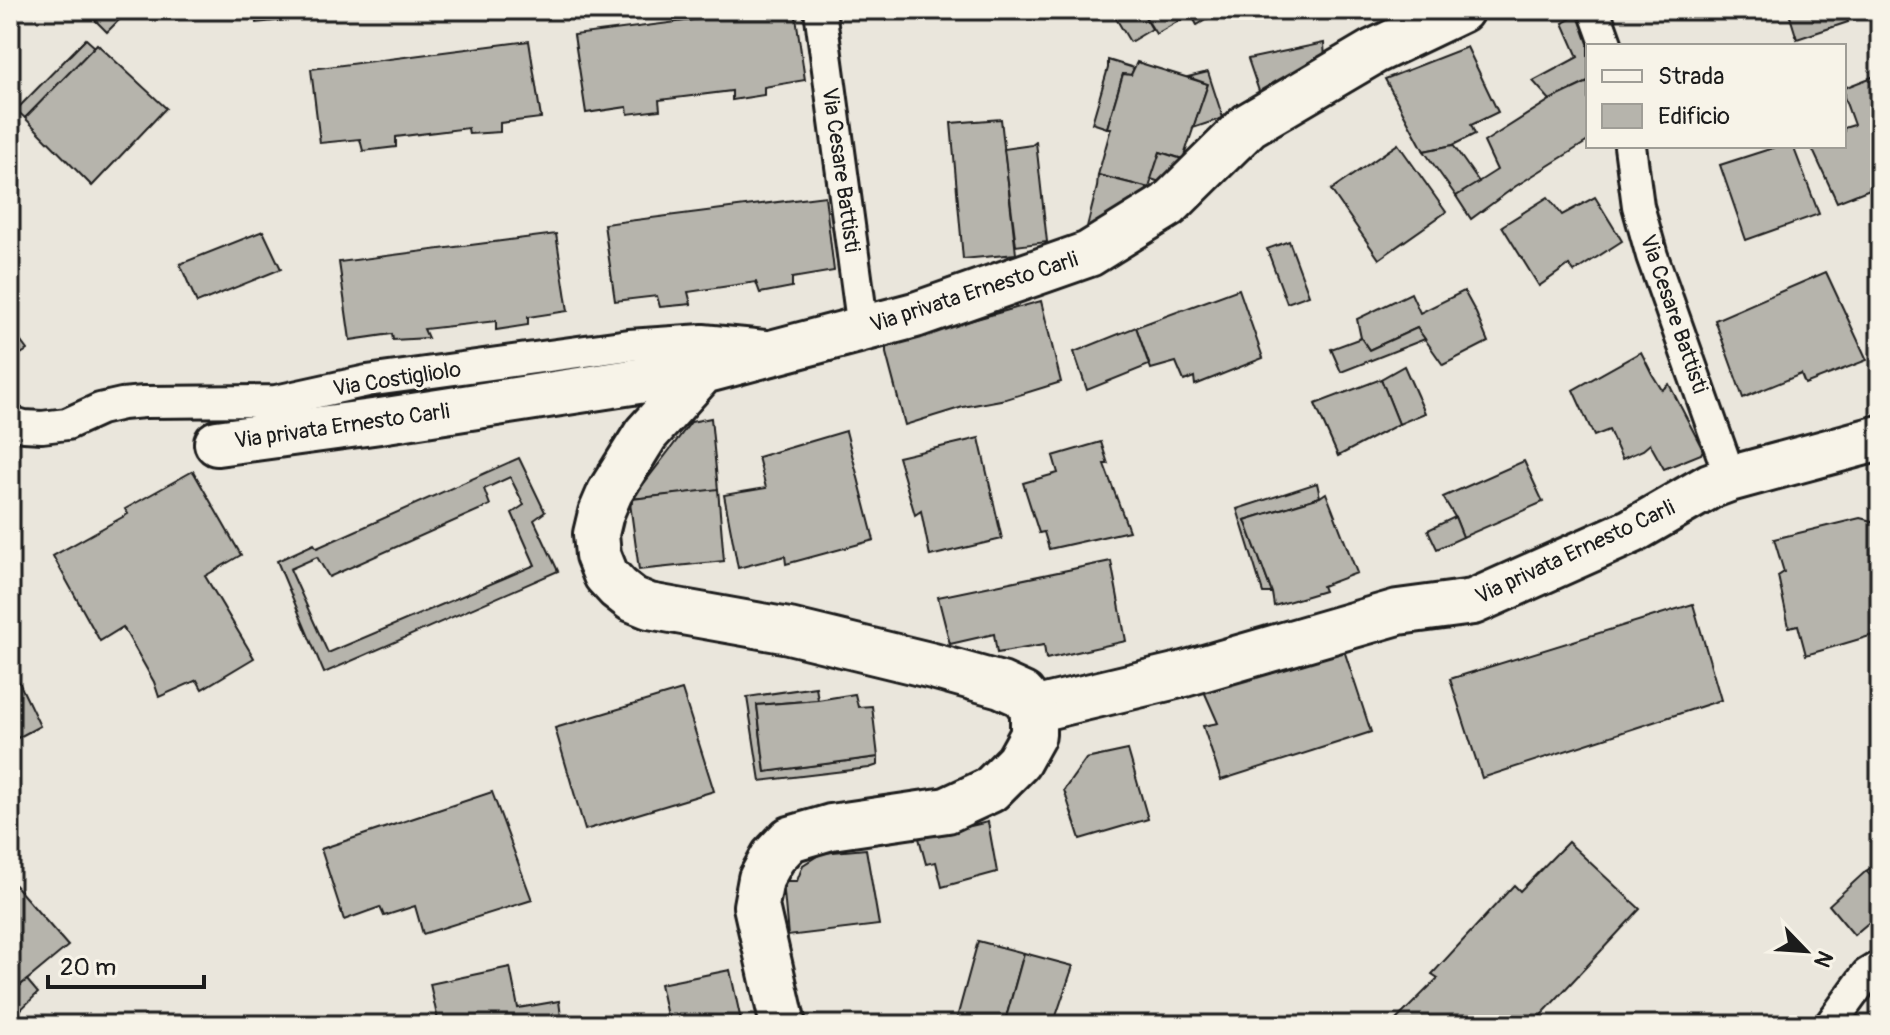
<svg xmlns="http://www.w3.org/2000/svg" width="1890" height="1035" font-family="Pangolin,sans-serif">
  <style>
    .building { fill: #b6b4ac; stroke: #1c1c1c; stroke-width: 2; fill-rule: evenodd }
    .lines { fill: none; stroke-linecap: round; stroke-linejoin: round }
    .lane-casing { stroke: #1c1c1c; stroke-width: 36 }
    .street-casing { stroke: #1c1c1c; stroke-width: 50 }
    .secondary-casing { stroke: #1c1c1c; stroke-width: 50 }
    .lane { stroke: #f7f3e8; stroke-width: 30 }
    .street { stroke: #f7f3e8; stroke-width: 44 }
    .secondary { stroke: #f7f3e8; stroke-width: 44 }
    .labels { text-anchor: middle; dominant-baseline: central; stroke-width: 6; stroke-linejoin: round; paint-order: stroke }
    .street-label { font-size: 22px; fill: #1c1c1c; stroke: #f7f3e8 }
  </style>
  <rect width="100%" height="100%" fill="#eae6dc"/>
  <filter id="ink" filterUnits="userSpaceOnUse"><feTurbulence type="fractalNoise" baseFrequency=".0125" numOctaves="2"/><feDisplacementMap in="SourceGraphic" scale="16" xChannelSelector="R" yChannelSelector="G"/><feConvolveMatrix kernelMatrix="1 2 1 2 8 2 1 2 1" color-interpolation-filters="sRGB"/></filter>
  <g filter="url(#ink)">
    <g class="building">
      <path d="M85,10H129L107,32Z"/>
      <path d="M256,10H335L336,15L256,23Z"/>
      <path d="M772,10H795L805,80L764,87V95L732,100V91L659,100L660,110L628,114L627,107L586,113L574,35Z"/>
      <path d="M1111,10H1141L1152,29L1130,42Z"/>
      <path d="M1141,10H1222L1197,25L1191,14L1156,34Z"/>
      <path d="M1788,10H1844L1848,22L1797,39Z"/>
      <path d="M1581,13L1595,46H1588V82L1550,100L1533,81L1578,57L1563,23Z"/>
      <path d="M86,39L96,48L25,118L16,110Z"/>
      <path d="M529,41L541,118L500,123V132L469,134L468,128L396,137V147L363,151L360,139L320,143L311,69Z"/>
      <path d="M1324,43L1325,61L1260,94L1248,59Z"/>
      <path d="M97,44L166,108L92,186L25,118Z"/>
      <path d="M1467,47L1498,112L1471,125L1475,134L1453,145L1424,151L1385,79Z"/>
      <path d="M1108,60L1134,68L1131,75L1123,74L1107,128L1092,123L1108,68Z"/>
      <path d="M1137,62L1208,84L1183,159L1160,152L1149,188L1098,175L1111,128H1107L1123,74L1131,75Z"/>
      <path d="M1208,72L1223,118L1193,128L1208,84L1188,77Z"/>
      <path d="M1880,74V185L1837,202L1811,146H1844V128L1854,125L1844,97V88Z"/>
      <path d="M1588,82V141L1516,186L1471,219L1456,196L1497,170L1484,142L1550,100Z"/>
      <path d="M1001,119L1016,254L963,259L951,123Z"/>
      <path d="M1036,142L1047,242L1016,246L1004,149L1032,145Z"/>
      <path d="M1398,144L1446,212L1379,259L1331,190Z"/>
      <path d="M1453,145L1479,182L1456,196L1424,151Z"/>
      <path d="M1779,146H1793L1819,214L1746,240L1720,165Z"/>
      <path d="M1160,152L1185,160L1163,183L1151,179Z"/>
      <path d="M1098,175L1149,188L1143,209L1090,232L1087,227L1097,187Z"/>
      <path d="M825,196L834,271L792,278V287L760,293L756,282L688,292L691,304L660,307L657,296L615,301L604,224Z"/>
      <path d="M1548,197L1562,215L1595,197L1622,241L1574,272L1569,265L1539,286L1502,226Z"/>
      <path d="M263,231L281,269L197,303L180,264Z"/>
      <path d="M556,234L568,311L528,317V325L496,330V321L424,329L428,338L393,340L392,334L350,340L339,262Z"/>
      <path d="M1289,241L1309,295L1287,303L1267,249Z"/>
      <path d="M1826,272L1867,360L1805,384L1801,374L1743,398L1715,320Z"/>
      <path d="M1239,289L1263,358L1195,385L1194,377L1184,381L1176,362L1151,369L1136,327Z"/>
      <path d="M1464,291L1476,313L1488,342L1443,365L1417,328L1369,350L1361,338L1357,319L1411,293L1420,313Z"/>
      <path d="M1041,301L1061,382L1006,399L963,407L905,425L886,353V344Z"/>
      <path d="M10,327L27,350L10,361Z"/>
      <path d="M1136,327L1149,365L1087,390L1074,352Z"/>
      <path d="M1417,328L1425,339L1341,372L1331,349L1361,338L1369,350Z"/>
      <path d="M1641,352L1652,374L1662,390L1669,384L1703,450L1701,454L1664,469L1650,444L1643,450L1622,459L1609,430L1594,436L1573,390Z"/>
      <path d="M1404,366L1425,413L1399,424L1381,379Z"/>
      <path d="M1381,379L1399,424L1338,456L1315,404Z"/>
      <path d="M711,418L718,490L632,499L691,422Z"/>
      <path d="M846,431L874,540L786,564L785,556L738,568L724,495L766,488L758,457Z"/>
      <path d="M979,438L1002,539L930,556L921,511L915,515L898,457Z"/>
      <path d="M1101,442L1108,464H1104L1129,531L1049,549L1044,532L1039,533L1023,483L1058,473L1053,456Z"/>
      <path d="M519,458L545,512L534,520L558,571L324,673L277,561L314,544L317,548ZM510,477L524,505L512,513L535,565L328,653L290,569L317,557L329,577L490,505L484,489Z"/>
      <path d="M1524,461L1543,502L1463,537L1455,517L1443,497Z"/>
      <path d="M193,471L241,555L205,576L254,658L202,689L197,680L159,697L154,682L123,627L100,641L53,556L128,514L125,509Z"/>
      <path d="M1317,483L1320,497L1245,520L1272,593H1263L1237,509Z"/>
      <path d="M718,489L724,561L639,570L630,503L632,499Z"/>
      <path d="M1326,493L1357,573L1322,586L1324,591L1274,606L1272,593L1245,520L1320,497Z"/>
      <path d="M1455,517L1463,537L1437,549L1428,530Z"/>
      <path d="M1860,518L1880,523V633L1806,655L1798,625L1789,627L1778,576L1784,572L1774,539Z"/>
      <path d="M1111,561L1126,641L1046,659L1044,645L997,653L994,634L950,644L938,597Z"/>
      <path d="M1693,604L1721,700L1482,778L1450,679Z"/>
      <path d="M1342,644L1371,732L1221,780L1203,726L1218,723L1203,689Z"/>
      <path d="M16,676L40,726L10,742V679Z"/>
      <path d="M816,687L818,700L757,705L765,772L878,757V765L869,768L760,781L747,697Z"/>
      <path d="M682,690L714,791L585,830L555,728Z"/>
      <path d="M855,694L858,707L872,706L878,757L765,772L757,705L818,700Z"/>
      <path d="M1128,750L1148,819L1080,839L1064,790L1086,759Z"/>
      <path d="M492,792L532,900L423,934L415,906L384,916L380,907L344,920L321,849Z"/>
      <path d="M988,822L997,872L942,887L936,862L926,864L919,838Z"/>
      <path d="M1568,842L1640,909L1532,1025L1392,1024L1438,978L1432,974L1514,885L1520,891Z"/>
      <path d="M866,849L879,925L788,936L783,881H797L803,865L822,853Z"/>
      <path d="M1880,862V884L1866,871Z"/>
      <path d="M1866,871L1880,884V913L1854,935L1829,905Z"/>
      <path d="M12,882L68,946L10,994V884Z"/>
      <path d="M978,941L1024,953L1004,1025H955Z"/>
      <path d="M1024,953L1073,966L1053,1025H1004Z"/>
      <path d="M510,967L518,1008L559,1001L562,1025H439L430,984Z"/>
      <path d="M730,970L742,1025H712L711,1021L692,1025H669L660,984Z"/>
      <path d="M27,980L38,993L10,1020V994Z"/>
    </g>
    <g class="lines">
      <g class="lane-casing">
        <g id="lane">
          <path d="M820,10L863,329"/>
          <path d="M1594,10L1607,46"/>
          <path d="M1630,146L1638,206L1652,256L1726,465L1729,479"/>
          <path d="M10,422L24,426L42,427L67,424L100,409L122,404L144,402L276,401L367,381L629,345L703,340L765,346"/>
          <path d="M1830,1025L1867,974L1880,966"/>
        </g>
      </g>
      <g class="street-casing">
        <g id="street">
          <path d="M217,443L380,421L703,371"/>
          <path d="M1033,710L1184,674L1398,612L1473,602L1632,531L1710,486L1729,479L1880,438"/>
        </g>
      </g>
      <g class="secondary-casing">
        <path id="secondary" d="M783,1025L756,906L761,879L773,857L790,839L831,827L947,810L990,790L1018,762L1033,735V710L1023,695L1001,685L933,666L789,631L649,606L632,599L618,588L606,575L598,555L596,534L601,513L610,492L646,434L703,371L915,315L1089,254L1168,205L1249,125L1373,52L1461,10"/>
      </g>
      <use href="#lane" class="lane"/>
      <use href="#street" class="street"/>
      <use href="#secondary" class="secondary"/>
    </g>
  </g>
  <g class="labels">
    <g class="street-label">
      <text transform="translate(841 170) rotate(82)">Via Cesare Battisti</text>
      <text transform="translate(974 292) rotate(-18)">Via privata Ernesto Carli</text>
      <text transform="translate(1674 314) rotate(71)">Via Cesare Battisti</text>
      <text transform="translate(397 379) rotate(-9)">Via Costigliolo</text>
      <text transform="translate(342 426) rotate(-8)">Via privata Ernesto Carli</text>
      <text transform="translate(1575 552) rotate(-25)">Via privata Ernesto Carli</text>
    </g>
  </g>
  <rect width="1890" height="1035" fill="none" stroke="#f7f3e8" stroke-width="40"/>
  <rect x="20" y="20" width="1850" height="995" fill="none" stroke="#1c1c1c" stroke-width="3" filter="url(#ink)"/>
  <rect x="1586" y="44" width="260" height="104" fill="#f7f3e8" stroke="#9f9d96" stroke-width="2"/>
  <rect x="1602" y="70" width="40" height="12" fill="#f7f3e8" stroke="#9f9d96" stroke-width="2"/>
  <text x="1658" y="84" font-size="24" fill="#1c1c1c">Strada</text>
  <rect x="1602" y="104" width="40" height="24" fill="#b6b4ac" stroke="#9f9d96" stroke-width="2"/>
  <text x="1658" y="124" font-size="24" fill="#1c1c1c">Edificio</text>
  <g transform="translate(1806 951) rotate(115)" stroke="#f7f3e8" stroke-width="6" paint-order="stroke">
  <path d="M0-6L14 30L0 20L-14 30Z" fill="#1c1c1c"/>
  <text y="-12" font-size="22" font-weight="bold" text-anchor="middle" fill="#1c1c1c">N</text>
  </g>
  <path d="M48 975v12h156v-12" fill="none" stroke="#1c1c1c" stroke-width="4"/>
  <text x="60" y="975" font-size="24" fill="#1c1c1c" stroke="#f7f3e8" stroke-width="6" paint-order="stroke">20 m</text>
</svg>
